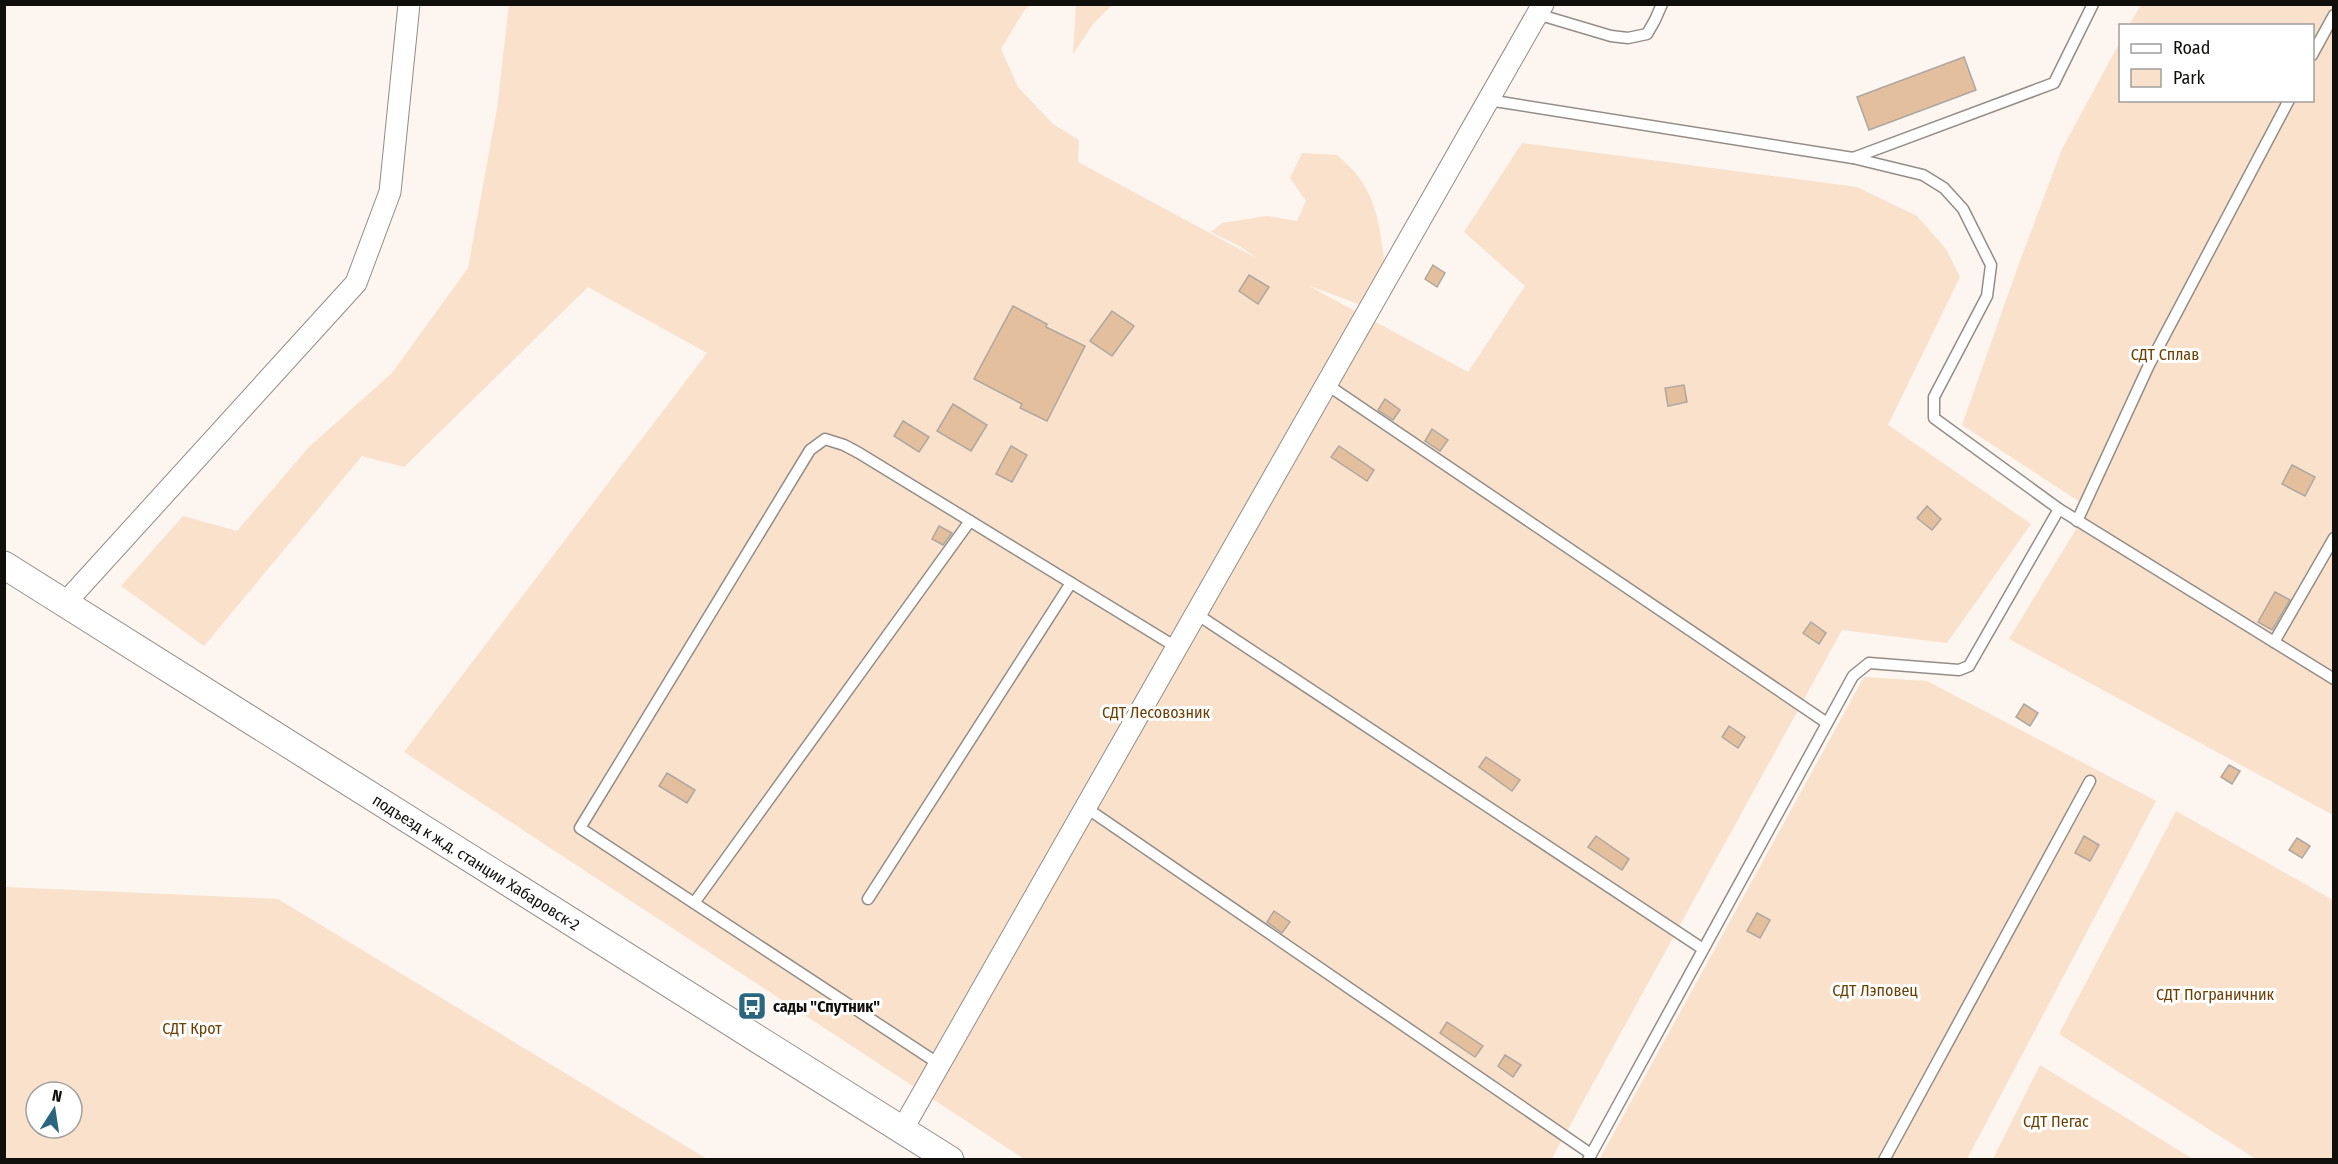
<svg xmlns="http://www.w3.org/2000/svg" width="2338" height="1164" font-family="'Fira Sans Condensed',sans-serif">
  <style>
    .green { fill: #f9e1cb; fill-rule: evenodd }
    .building { fill: #e3bf9e; stroke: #aea7a1; stroke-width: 1.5 }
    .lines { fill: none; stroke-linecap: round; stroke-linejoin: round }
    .service-casing { stroke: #948d87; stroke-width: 13 }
    .minor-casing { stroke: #948d87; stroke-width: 23 }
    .tertiary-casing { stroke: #948d87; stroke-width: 29 }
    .service { stroke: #fff; stroke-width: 10 }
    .minor { stroke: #fff; stroke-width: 21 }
    .tertiary { stroke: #fff; stroke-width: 27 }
    .labels { text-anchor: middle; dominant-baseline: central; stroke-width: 6; stroke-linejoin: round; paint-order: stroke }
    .park-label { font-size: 16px; fill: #6c3f03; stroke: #fff }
    .street-label { font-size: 16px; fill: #110f0c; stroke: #fff }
    .poi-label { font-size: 16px; font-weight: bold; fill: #110f0c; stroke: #fff; text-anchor: start }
  </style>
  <rect width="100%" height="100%" fill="#fdf5ef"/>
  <g class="green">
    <path d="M509,4L1031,5L1025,9L1001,49L1018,87L1053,124L1079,140L1078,162L1256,258L1241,247L1211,232L1222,223L1267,216L1297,221L1306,201L1290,178L1302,153L1337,155C1344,162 1352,168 1357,175C1378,201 1381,236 1385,267L1361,305L1307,285L1468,372L1525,286L1464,232L1522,143L1857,187L1917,216L1946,249L1960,277L1888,425L2031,524L1947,643L1842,630L1551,1160L1024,1159L404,752L707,353L588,287L404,467L362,456L204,646L121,586L183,516L237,531L309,447L392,373L468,268L497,109Z"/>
    <path d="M1076,5H1112L1093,24L1073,54Z"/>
    <path d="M2141,5H2333V815L2009,639L2089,508L1962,425L2017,269L2062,149L2120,42V100H2312V26L2129,25Z"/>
    <path d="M1864,677L1927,681L2156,801L1967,1159L1599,1160Z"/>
    <path d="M2176,811L2333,900V1159H2256L2059,1034Z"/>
    <path d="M5,887L278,899L707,1159H5ZM36,1092H72V1128H36Z"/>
    <path d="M2040,1065L2193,1159H1993Z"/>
  </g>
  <g class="building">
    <path d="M1964,57L1976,90L1869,130L1857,97Z"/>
    <path d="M1433,265L1445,273L1437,287L1425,279Z"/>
    <path d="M1249,275L1269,287L1258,304L1239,291Z"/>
    <path d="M1013,306L1047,324L1046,327L1085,346L1047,421L1020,408L1022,404L974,379Z"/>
    <path d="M1112,311L1134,326L1112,356L1090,341Z"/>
    <path d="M1684,385L1687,402L1668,406L1665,388Z"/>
    <path d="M1385,399L1400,410L1393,420L1378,410Z"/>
    <path d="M953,404L987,425L971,451L937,431Z"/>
    <path d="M903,421L929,437L919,452L894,436Z"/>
    <path d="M1432,429L1448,440L1440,451L1425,441Z"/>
    <path d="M1011,446L1027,455L1012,482L996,474Z"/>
    <path d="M1339,446L1374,470L1367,481L1331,457Z"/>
    <path d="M2292,465L2315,477L2305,496L2282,484Z"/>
    <path d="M1927,506L1941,519L1932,530L1917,518Z"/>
    <path d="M939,526L952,533L943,545L932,539Z"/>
    <path d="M2275,592L2290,600L2272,630L2258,622Z"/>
    <path d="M1811,622L1826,633L1819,644L1803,633Z"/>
    <path d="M2024,704L2038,713L2030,726L2016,717Z"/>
    <path d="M1729,726L1745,737L1738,748L1722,737Z"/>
    <path d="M1486,757L1520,780L1512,791L1479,767Z"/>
    <path d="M2229,765L2240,771L2232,784L2221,777Z"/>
    <path d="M667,773L695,790L687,803L659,786Z"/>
    <path d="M1596,836L1629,859L1622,870L1588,847Z"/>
    <path d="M2084,836L2099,845L2090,861L2075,853Z"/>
    <path d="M2297,838L2310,846L2302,858L2289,850Z"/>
    <path d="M1274,911L1290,922L1282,933L1267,922Z"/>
    <path d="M1757,913L1770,920L1760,938L1747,931Z"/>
    <path d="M1447,1022L1483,1046L1475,1057L1440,1033Z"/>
    <path d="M1505,1055L1521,1065L1513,1077L1498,1066Z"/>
  </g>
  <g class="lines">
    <g class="service-casing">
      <g id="service">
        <path d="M1537,14L1611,36L1628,38L1647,34L1655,20L1662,4"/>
        <path d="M2312,55L2334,15"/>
        <path d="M1488,100L1853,158L2054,83L2093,4"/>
        <path d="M1326,384L1827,723"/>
        <path d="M2059,509L2334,679"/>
        <path d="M2077,521L2149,365L2289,100"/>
        <path d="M1195,613L1703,949"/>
        <path d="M2274,642L2334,538"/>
        <path d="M1085,807L1591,1154"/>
        <path d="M868,899L1071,583"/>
        <path d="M694,903L970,521"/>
        <path d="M939,1064L580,828L810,450L825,439L844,445L859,453L1176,647"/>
        <path d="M1588,1160L1853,676L1869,663L1959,670L1969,666L2059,509L1934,418V397L1987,296L1991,265L1963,209L1944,188L1923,175L1853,158"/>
        <path d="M1884,1160L2090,781"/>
      </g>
    </g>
    <g class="minor-casing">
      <g id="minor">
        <path d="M66,602L356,283L390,192L409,4"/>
        <path d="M902,1130L1543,4"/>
      </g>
    </g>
    <g class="tertiary-casing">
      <g id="tertiary">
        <path id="s1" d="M4,565L950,1160"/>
      </g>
    </g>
    <use href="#service" class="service"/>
    <use href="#minor" class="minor"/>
    <use href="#tertiary" class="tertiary"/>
  </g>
  <defs>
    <g id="bus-square" transform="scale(1.5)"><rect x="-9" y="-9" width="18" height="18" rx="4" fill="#2a667e" stroke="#fff"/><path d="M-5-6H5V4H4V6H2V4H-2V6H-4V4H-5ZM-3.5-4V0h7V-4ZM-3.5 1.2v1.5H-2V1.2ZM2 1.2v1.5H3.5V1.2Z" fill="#fff"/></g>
  </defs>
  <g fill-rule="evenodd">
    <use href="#bus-square" x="752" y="1006"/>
  </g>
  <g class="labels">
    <g class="park-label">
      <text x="2165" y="354">СДТ Сплав</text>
      <text x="1156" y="712">СДТ Лесовозник</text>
      <text x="1875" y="990">СДТ Лэповец</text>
      <text x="2215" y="994">СДТ Пограничник</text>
      <text x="192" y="1028">СДТ Крот</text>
      <text x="2056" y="1121">СДТ Пегас</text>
    </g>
    <g class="street-label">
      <text stroke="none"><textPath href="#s1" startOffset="558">подъезд к ж.д. станции Хабаровск-2</textPath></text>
    </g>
    <g class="poi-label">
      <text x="773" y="1006">сады "Спутник"</text>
    </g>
  </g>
  <rect width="2338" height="1164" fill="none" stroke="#110f0c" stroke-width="12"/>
  <rect x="2119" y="24" width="195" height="78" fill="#ffffff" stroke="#a09f9e" stroke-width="1.5"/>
  <rect x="2131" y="44" width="30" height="9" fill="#ffffff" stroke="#a09f9e" stroke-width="1.5"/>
  <text x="2173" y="54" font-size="18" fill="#110f0c">Road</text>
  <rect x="2131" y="69" width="30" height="18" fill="#f9e1cb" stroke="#a09f9e" stroke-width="1.5"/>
  <text x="2173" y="84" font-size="18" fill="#110f0c">Park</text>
  <g transform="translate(54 1110) rotate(12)"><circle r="28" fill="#ffffff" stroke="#a09f9e" stroke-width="1.5"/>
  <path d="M0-4.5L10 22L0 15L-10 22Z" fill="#2a667e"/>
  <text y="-9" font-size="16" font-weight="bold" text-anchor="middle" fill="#110f0c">N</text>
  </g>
</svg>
